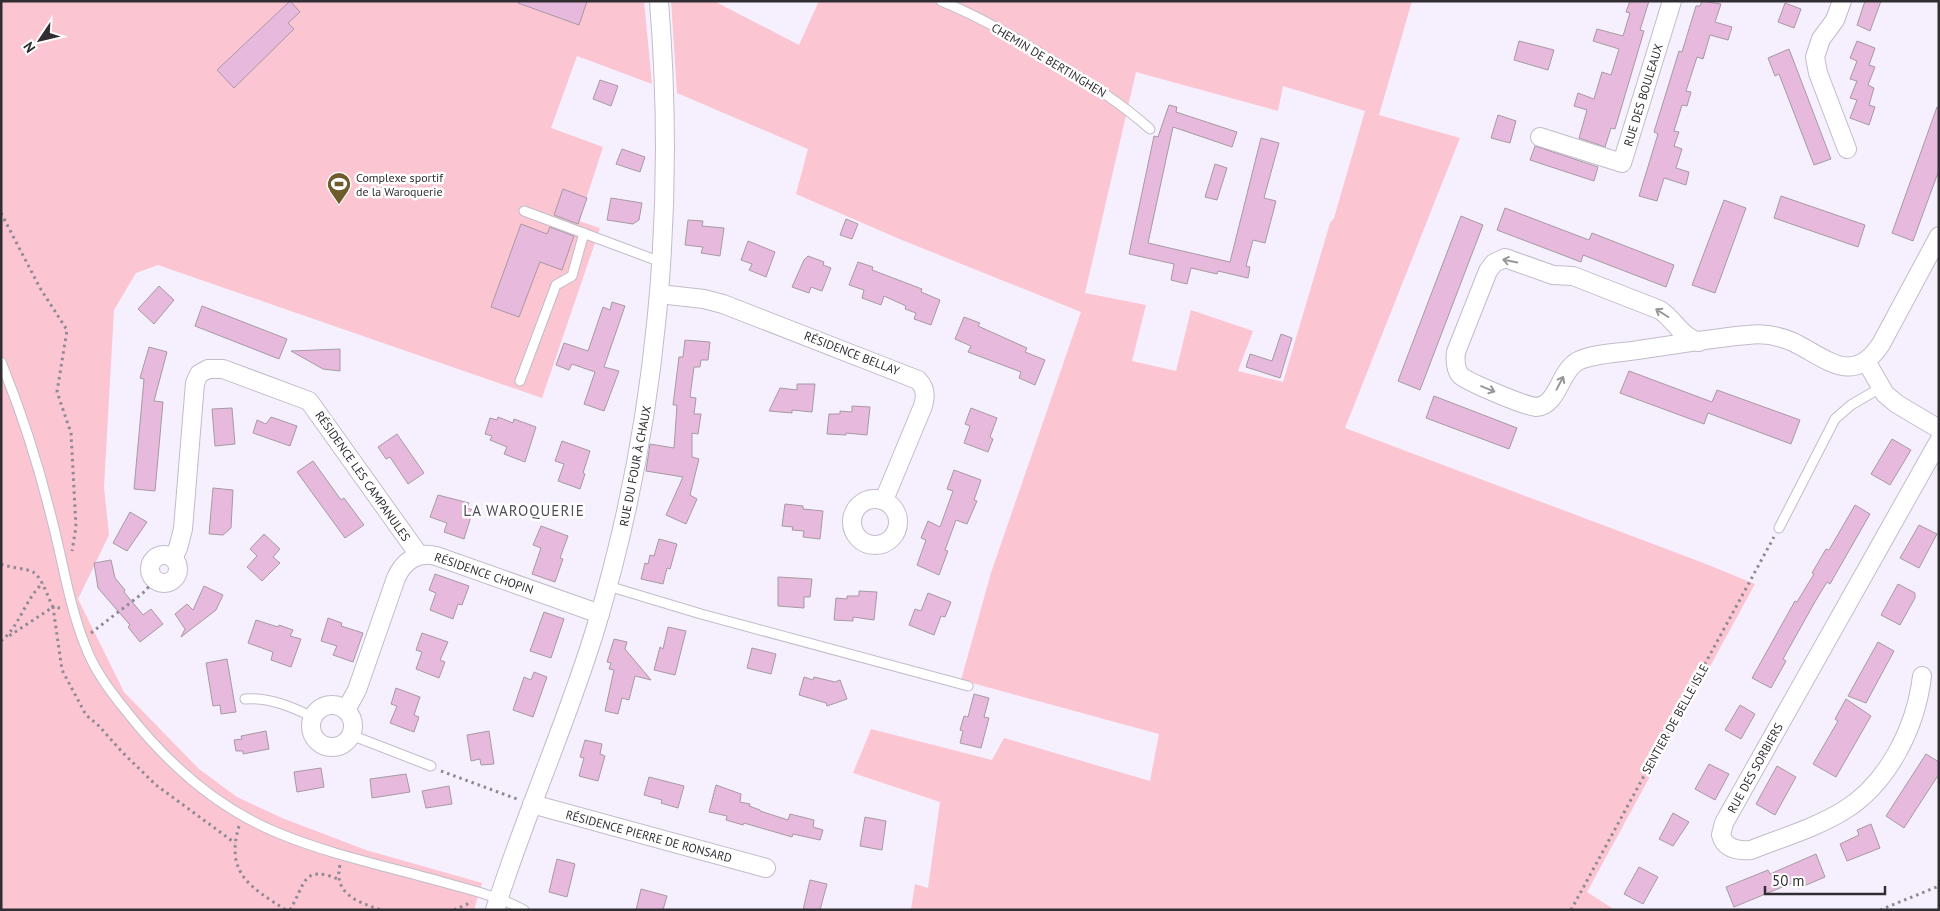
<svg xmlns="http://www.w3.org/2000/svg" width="1940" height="911" font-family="'PT Sans',sans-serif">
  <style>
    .green { fill: #fbc5d2; fill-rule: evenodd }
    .building { fill: #e7b9dd; stroke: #a69aa3 }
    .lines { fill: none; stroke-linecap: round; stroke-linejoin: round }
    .service-casing { stroke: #c2bcca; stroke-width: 11 }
    .minor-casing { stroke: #c2bcca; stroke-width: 20 }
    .path { stroke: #8e8a94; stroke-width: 3; stroke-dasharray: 2.5 4; stroke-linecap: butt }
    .service { stroke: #fff; stroke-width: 9 }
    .minor { stroke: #fff; stroke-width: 18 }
    .oneway { stroke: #989699 }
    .labels { text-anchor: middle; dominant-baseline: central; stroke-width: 5; stroke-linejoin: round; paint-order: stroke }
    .street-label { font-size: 12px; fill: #302e33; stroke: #fff }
    .poi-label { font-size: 12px; fill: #302e33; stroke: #fff; text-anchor: start }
    .quarter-label { font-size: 15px; letter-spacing: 1px; fill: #514c57; stroke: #fff }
  </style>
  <rect width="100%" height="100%" fill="#f6f0fe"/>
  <g class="green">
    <path d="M1,1H644L652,84L577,56L551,128L603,147L579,221L600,228L542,398L158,265L136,273L114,310L104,487L109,535L78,599L124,692L199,769L237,797L282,818L366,850L482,883L474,910H1Z"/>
    <path d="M671,1H714L799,45L819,1H1412L1379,115L1460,138L1345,428L1701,562L1755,584L1587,892L1615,910H911L915,884L928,888L940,802L853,773L871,729L992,760L1004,738L1150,781L1159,734L961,680L991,573L1081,312L897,238L796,194L808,149L677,93ZM1136,72L1278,111L1283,86L1365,111L1334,218L1330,223L1283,382L1238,371L1253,331L1191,310L1176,371L1132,361L1146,305L1085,293Z"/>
  </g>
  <g class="building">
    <path d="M290,1L300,12L288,23L294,29L234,88L217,70Z"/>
    <path d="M518,1H587L579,25L518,3Z"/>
    <path d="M1630,1H1649L1640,30L1644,31L1615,129L1611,128L1605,147L1579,138L1587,110L1574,106L1578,93L1594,99L1602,72L1611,75L1619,49L1593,41L1597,29L1623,36L1630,13L1626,12Z"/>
    <path d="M1702,1L1721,4L1715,22L1732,27L1728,40L1710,35L1703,59L1697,57L1686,91L1691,92L1687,106L1682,105L1674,131L1679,132L1674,146L1682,149L1676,168L1689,172L1686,185L1664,178L1657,201L1639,196L1658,134L1654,132L1679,51L1682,52L1696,6H1700Z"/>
    <path d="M1865,1H1881L1870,31L1857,25Z"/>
    <path d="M1785,3L1801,9L1794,28L1778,22Z"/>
    <path d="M1519,41L1554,50L1548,70L1514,60Z"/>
    <path d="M1857,41L1875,48L1869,65L1875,67L1868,85L1874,88L1869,105L1875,107L1869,125L1850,118L1857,100L1850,98L1857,81L1850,79L1857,61L1850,58Z"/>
    <path d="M1789,49L1831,159L1814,165L1779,74L1775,76L1768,58Z"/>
    <path d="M600,80L618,86L611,106L593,99Z"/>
    <path d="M1169,105L1177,107L1176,112L1237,132L1232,147L1173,127L1148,243L1230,262L1261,138L1279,143L1264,198L1276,201L1265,243L1253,240L1246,266L1250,267L1248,278L1218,271L1217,274L1191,268L1187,284L1171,280L1174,264L1129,254L1154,136L1158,137Z"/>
    <path d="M1937,107L1939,108V170L1913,241L1892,233Z"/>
    <path d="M1498,115L1516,121L1510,143L1491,138Z"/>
    <path d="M1535,146L1598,167L1594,181L1530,160Z"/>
    <path d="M622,149L645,157L640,172L616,164Z"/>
    <path d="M1215,164L1227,168L1217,200L1205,197Z"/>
    <path d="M563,189L587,198L578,224L554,215Z"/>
    <path d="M1781,196L1865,225L1858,247L1774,218Z"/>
    <path d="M611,198L642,203L639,220L633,224L607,220Z"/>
    <path d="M1724,200L1746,208L1715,293L1692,285Z"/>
    <path d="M1505,208L1589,240L1592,233L1674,265L1666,287L1583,255L1581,262L1497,230Z"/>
    <path d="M1461,216L1483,225L1420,390L1398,381Z"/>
    <path d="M846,219L858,224L852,239L840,235Z"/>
    <path d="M688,220L703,221L702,226L724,228L720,256L701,253L703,247L685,245Z"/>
    <path d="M521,224L547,234L550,227L574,236L562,270L540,262L519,317L491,307Z"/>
    <path d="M748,241L775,252L766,277L749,270L752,264L741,260Z"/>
    <path d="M808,256L824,262L823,265L831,268L822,291L811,287L809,293L792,287L804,260Z"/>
    <path d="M858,262L873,267L872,270L922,289L921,292L940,300L931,325L914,319L916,313L905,309L906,306L884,296L881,305L862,298L864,290L849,285Z"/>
    <path d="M159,286L174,300L154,324L138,309Z"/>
    <path d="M612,302L625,306L604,367L619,371L604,411L584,404L595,372L572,364L569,370L556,365L564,343L588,351L603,307L610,310Z"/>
    <path d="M202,306L287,339L279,359L195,326Z"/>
    <path d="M964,317L980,323L978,326L1027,348L1025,352L1045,360L1035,385L1019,378L1021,372L968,352L971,346L955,339Z"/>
    <path d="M1281,334L1292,338L1280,378L1246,367L1250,354L1272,361Z"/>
    <path d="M685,340L710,342L708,360H701L700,367H694L690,397L696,398L694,414H701L698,434L692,433V457L699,459L690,495L697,499L686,524L666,515L683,477L646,471L650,444L674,448L677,405H673L679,357H683Z"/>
    <path d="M149,347L167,352L154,401L163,402L155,491L134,489L144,379L140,378Z"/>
    <path d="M340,349V371L323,369L291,351Z"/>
    <path d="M1629,371L1712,402L1717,390L1800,420L1791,444L1708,413L1704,424L1620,393Z"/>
    <path d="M797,384H815L812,412L792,410V413L769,411L780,388L797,390Z"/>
    <path d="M1434,396L1517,428L1509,449L1426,418Z"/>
    <path d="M852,406L870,407L867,435L846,433V435L827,434L829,414H840V411L852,412Z"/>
    <path d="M232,408L235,444L215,446L212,409Z"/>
    <path d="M971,408L997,418L990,437L993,439L988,452L964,443L970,426L965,424Z"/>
    <path d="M271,417L297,426L290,446L253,433L257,420L266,424Z"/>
    <path d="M498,417L513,423L514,419L536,427L525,462L504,454L507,447L490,440L492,436L485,434L490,418L497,420Z"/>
    <path d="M397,434L424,473L408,484L390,457L386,459L378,447Z"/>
    <path d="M1892,439L1911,450L1890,485L1871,474Z"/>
    <path d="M562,441L590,451L583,473L585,474L580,489L558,481L564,464L555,461Z"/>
    <path d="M313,461L341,500L344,498L364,525L345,538L297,472Z"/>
    <path d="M954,470L981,480L974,500L977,501L967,524L956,520L945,550L948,551L939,575L917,565L926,540L921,538L928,521L940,527L953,491L947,489Z"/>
    <path d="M213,488L233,490L231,528L223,535L209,534Z"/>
    <path d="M438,495L469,503L467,508L473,510L464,539L444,532L447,523L430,517Z"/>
    <path d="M785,504L803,506V509L823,511L820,539L803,537L804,531L792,530L793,527L782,526Z"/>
    <path d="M1855,505L1870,514L1830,584L1827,582L1816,600L1783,659L1786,661L1771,688L1752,678L1795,601L1797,602L1814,574L1812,573L1826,549L1829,550Z"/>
    <path d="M130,512L147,522L127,551L113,543Z"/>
    <path d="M1919,525L1937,534L1919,568L1900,558Z"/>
    <path d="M541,526L568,536L560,558L563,559L555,582L532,574L541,548L533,545Z"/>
    <path d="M264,534L280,549L273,557L280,563L262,581L247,567L257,556L250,549Z"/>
    <path d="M659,539L677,544L670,569L667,568L663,584L641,579L645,563L648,564L650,555L654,556Z"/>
    <path d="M111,560L115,578L125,590L124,592L143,615L151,609L163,624L140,642L128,627L130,625L98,588L94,563Z"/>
    <path d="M435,574L469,586L462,605L458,604L453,619L430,610L436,593L429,590Z"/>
    <path d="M778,577L812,579L810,597H804V608L778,606Z"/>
    <path d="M1898,584L1915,593V598L1900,625L1881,615Z"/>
    <path d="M204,586L223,595L216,610L181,637L185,629L175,614L187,604L193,610Z"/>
    <path d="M859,591L877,592L874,620L853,617V621L834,620L836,598L847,599V596H859Z"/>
    <path d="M928,593L951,602L945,617L941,616L934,635L909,625L915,609L921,611Z"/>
    <path d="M544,612L564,619L551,658L530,651Z"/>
    <path d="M328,618L342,623L341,626L363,633L353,662L333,655L337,646L321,641Z"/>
    <path d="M256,620L278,627L279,625L293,630L290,636L301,639L291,667L271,660L273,652L248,643Z"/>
    <path d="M668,627L686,631L675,675L654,670L660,647L663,649Z"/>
    <path d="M422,633L448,642L440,660L445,662L439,678L416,669L422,652L416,650Z"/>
    <path d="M614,639L627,642L625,649L651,680L635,676L629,700L622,698L618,714L605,711L614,670L609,669L611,663L607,662Z"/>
    <path d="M1878,642L1894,651L1866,703L1848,696Z"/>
    <path d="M752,648L776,654L771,674L747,668Z"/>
    <path d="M227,659L236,712L221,714L220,705L213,706L206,663Z"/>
    <path d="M534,672L547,677L533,717L513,710L524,677L531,680Z"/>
    <path d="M804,677L813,680L814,677L835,682L840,680L847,699L827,706L826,703L799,695Z"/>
    <path d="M396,688L420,697L414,715L419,717L414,732L390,723L397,706L391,704Z"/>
    <path d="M974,694L989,698L984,717L989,718L981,748L960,743L963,731L960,730L964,716L968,717Z"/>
    <path d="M1846,699L1871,716L1836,777L1813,764L1838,721L1835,719Z"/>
    <path d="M1740,705L1755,714L1741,739L1725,730Z"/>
    <path d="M266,731L269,749L243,754V751H236L234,740L242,739L241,736Z"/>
    <path d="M489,731L494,764L481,765L480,759L471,761L467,735Z"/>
    <path d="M585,740L602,744L600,754L605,756L598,781L579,776L584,758L580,757Z"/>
    <path d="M1926,754L1939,762V774L1904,828L1886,816Z"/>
    <path d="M1709,764L1729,774L1715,800L1695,789Z"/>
    <path d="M1777,766L1796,777L1775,815L1756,804Z"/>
    <path d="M321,768L324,787L297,792L294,772Z"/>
    <path d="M406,774L410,792L372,798L370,779Z"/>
    <path d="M649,777L684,786L678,808L661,803L662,800L644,795Z"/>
    <path d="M716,785L741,794L740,802L750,804L749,806L760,810V811L788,820L790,814L814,820L813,827L823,830L820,840L793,834L792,837L744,823L743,825L726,820L727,816L709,812Z"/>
    <path d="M449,786L452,804L426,808L422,791Z"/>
    <path d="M1673,813L1689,822L1673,846L1659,839Z"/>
    <path d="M865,817L886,821L882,850L860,846Z"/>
    <path d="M1871,824L1880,848L1847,861L1840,844L1859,835L1857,830Z"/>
    <path d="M1816,854L1825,877L1799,888L1797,881L1734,907L1726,887L1768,870L1770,874Z"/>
    <path d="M557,859L575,864L567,897L549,892Z"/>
    <path d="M1639,867L1658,877L1643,904L1624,894Z"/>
    <path d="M810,880L827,884L820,910H803Z"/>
    <path d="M641,889L667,896L663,910H636Z"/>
  </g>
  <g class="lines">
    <g class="service-casing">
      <g id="service">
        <path d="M941,1C981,17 1019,40 1056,63C1089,83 1121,103 1150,129"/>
        <path d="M524,211L661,262"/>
        <path d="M1,362C22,413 39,467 52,520C63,562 69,605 85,645C94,670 110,691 127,712C167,763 217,808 278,833C331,855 390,867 446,883C472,890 500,897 524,910"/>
        <path d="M520,381L556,285L572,276L584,233"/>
        <path d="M1779,528L1835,419L1851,405L1880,388"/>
        <path d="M608,586L701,614L968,686"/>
        <path d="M245,699C269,697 292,707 313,717"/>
        <path d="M351,735L431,766"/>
      </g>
    </g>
    <g class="minor-casing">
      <g id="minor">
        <path d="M1842,1L1835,20L1821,39L1815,57L1818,73L1847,149"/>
        <path d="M1540,137L1622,163L1672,1"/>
        <path d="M659,294L704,299L723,304L918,380C926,388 926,396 923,406L884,500"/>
        <path d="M1699,342C1681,337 1675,320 1660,310L1573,276L1553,275L1505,258L1494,263L1488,271L1456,352C1455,360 1455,368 1460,375C1467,382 1525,406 1536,407C1559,405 1559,371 1578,361C1594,353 1621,353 1638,350C1675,345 1711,338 1748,335C1763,333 1779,336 1793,342C1826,358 1853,387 1881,344L1939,236"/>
        <path d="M1866,361L1885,394L1897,404L1939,429"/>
        <circle cx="875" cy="522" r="23"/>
        <circle cx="164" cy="569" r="14"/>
        <path d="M173,558L178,548L183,529L195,383L199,374L208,369H223L309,401L419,555"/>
        <path d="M1922,676C1916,727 1888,784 1843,811C1815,828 1781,838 1751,850C1738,851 1725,849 1721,835L1724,823L1939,441"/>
        <circle cx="332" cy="726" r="21"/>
        <path d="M346,710L357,690L396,578C403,562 417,551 436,556L600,614"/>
        <path d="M532,804L766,868"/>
        <path d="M495,910C525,814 567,723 596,627C657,425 676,212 659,1"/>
      </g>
    </g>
    <g class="path">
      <path d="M1,213L40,288L67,330L57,392L71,433L76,527L72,551"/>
      <path d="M1,564C11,568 24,568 33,572C42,577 48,598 53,607L6,638"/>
      <path d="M60,608L53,607L62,670L86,715L99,726L123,753L156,785L235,843"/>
      <path d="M91,633L143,593L155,580"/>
      <path d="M1,641C20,626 25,599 43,583"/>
      <path d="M441,771L517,799"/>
      <path d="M239,826C225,873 250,887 286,910"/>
      <path d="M340,865C333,894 358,902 381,910"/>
      <path d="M290,910C305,885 302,864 338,879"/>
      <path d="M454,910L472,902"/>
      <path d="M1571,910L1774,537"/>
      <path d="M1880,910L1939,886"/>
    </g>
    <use href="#service" class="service"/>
    <use href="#minor" class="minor"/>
  </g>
  <defs><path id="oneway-shaft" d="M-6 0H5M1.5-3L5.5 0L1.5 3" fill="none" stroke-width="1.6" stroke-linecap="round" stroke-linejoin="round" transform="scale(1.25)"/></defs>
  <g class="oneway">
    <use href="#oneway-shaft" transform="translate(1510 261) rotate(-169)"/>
    <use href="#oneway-shaft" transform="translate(1662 313) rotate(-148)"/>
    <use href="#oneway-shaft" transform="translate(1560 383) rotate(-62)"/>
    <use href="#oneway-shaft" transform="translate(1488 389) rotate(22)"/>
  </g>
  <defs>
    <g id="stadium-pin" transform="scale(1.25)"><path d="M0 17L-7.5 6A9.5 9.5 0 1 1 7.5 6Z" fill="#6f5c2a" stroke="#fff"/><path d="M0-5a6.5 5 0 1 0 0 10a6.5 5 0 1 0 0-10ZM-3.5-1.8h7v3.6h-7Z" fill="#fff"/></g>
  </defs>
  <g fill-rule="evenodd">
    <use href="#stadium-pin" x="339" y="184"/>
  </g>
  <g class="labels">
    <g class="street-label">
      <text transform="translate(1049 60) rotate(31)">CHEMIN DE BERTINGHEN</text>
      <text transform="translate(1643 95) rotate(-73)">RUE DES BOULEAUX</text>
      <text transform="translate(852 353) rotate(21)">RÉSIDENCE BELLAY</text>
      <text transform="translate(635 466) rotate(-79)">RUE DU FOUR À CHAUX</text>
      <text transform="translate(363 476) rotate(55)">RÉSIDENCE LES CAMPANULES</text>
      <text transform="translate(484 573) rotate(19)">RÉSIDENCE CHOPIN</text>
      <text transform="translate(1675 719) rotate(-61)">SENTIER DE BELLE ISLE</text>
      <text transform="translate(1755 768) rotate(-61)">RUE DES SORBIERS</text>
      <text transform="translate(649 836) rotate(15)">RÉSIDENCE PIERRE DE RONSARD</text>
    </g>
    <g class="poi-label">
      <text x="356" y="177">Complexe sportif<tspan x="356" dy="14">de la Waroquerie</tspan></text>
    </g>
    <g class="quarter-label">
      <text x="524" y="510">LA WAROQUERIE</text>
    </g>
  </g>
  <rect width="1940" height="911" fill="none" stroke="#302e33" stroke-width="5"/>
  <g transform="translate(40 40) rotate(235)" stroke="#ffffff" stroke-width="4" paint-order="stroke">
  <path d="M0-4L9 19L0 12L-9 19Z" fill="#302e33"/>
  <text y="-8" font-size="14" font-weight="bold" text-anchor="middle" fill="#302e33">N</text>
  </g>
  <path d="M1765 886v8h120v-8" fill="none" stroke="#302e33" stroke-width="2.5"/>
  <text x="1772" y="886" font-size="15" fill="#302e33" stroke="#ffffff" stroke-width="4" paint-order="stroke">50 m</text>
</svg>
